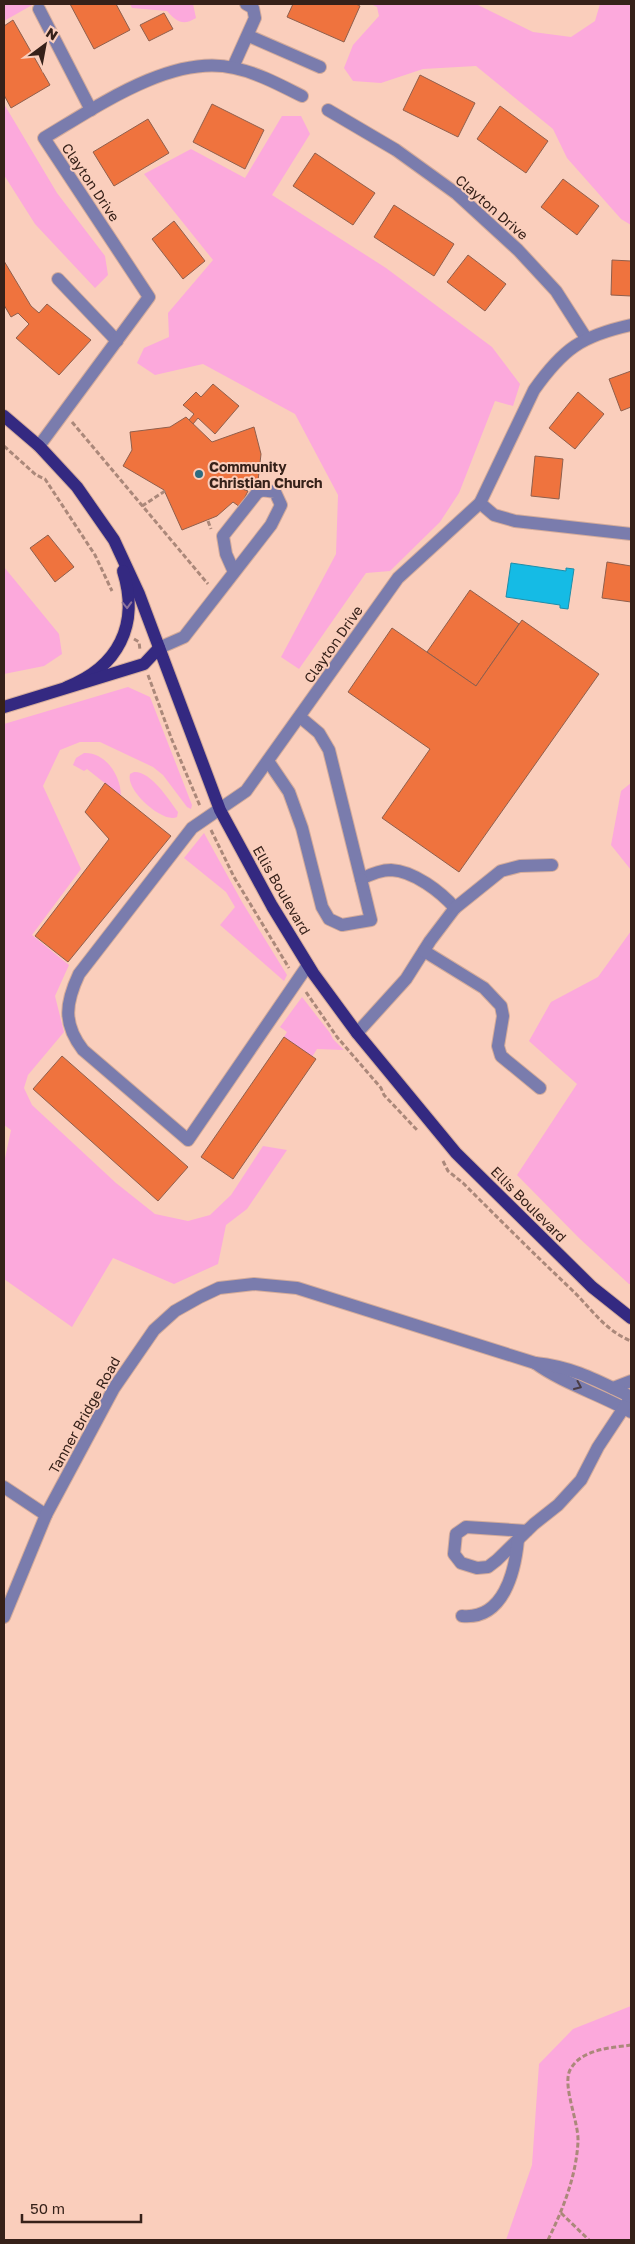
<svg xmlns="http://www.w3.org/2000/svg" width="635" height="2244" font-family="'Golos Text',sans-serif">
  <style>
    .green { fill: #fca9dc }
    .water { fill: #15bbe5; stroke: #1f8da8 }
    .building { fill: #ef733e; stroke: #905f4c }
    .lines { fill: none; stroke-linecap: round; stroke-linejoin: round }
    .minor-casing { stroke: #d3ab9b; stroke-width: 14 }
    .major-casing { stroke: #d3ab9b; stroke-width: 14 }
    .path { stroke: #ab887a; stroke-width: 3; stroke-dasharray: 5 2.5; stroke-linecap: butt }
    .minor { stroke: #7a7cad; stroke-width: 12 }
    .major { stroke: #342981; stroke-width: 12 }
    .oneway { stroke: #8d739c }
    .oneway2 { stroke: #4a3c45 }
    .poi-dot { fill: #2d6c81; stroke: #facebc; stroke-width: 2 }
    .labels { text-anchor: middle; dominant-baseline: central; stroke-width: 4; stroke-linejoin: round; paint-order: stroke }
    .street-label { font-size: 14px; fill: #362119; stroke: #facebc }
    .poi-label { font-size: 14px; font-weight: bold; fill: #362119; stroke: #facebc; text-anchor: start }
  </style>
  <rect width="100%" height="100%" fill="#facebc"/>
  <g class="green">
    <path d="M4,4H34L4,21Z"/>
    <path d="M130,4H193L196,18C183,26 177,22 167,11L132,8Z"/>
    <path d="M371,4H476L533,32L571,37L595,21L600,4H631V225L621,219L567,158L553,129L476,66L423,69L381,83L353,81L344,68L353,45L379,16L377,7Z"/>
    <path d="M4,104L57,193L105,256L108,275L95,288L35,224L4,175Z"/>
    <path d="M282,116H301L310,134L272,195L386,268L492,347L520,384L513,406L495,401L459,493L440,522L390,571L366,573L299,669L281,657L336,554L338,495L295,414L203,364L155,375L137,363L144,348L169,337L168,313L213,260L144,174L191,149L245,178Z"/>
    <path d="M4,567L59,634L62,654L44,666L4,674Z"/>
    <path d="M128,687L150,697L192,805L191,809L187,807L163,775L153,767L100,742H80L60,750L43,786L81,869L32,935L69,965L55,996L64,1032L28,1075L24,1088L32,1105L116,1183L155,1214L188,1221L210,1215L231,1195L263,1146L287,1150L247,1209L226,1225L218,1264L174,1284L113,1258L72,1327L4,1279V1163L11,1130L4,1125V724Z"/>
    <path d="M84,753C106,752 121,776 121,796L87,769L84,771L73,765L76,758Z"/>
    <path d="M134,772C151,771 169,800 178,812L177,817C163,824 125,790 130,774Z"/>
    <path d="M631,783V870L611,845L621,791Z"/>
    <path d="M204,833L242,902L287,975L284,981L220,925L235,907L226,892L184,858Z"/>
    <path d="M631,931V1284H629L579,1238L517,1175L577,1084L529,1041L551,1002L598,977Z"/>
    <path d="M302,997L330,1033L333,1039L344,1050L317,1049L312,1057L284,1037L287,1032L280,1027Z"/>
    <path d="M631,2006V2240H506L532,2165L539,2064L573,2029Z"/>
  </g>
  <path class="water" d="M511,563L566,571V568L574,569L568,609L560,608V605L506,597Z"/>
  <g class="building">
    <path d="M70,4H116L130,30L94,49Z"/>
    <path d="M293,4H356L360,6L344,42L287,17Z"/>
    <path d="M164,13L173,29L149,41L140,25Z"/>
    <path d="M13,20L50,85L11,108L4,95V26Z"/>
    <path d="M420,75L475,103L458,137L403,110Z"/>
    <path d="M212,104L264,130L245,169L193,142Z"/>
    <path d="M500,106L548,141L526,173L477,139Z"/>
    <path d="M148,119L169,153L114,186L93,152Z"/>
    <path d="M315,153L375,193L353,225L293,186Z"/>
    <path d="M563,179L599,206L577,235L541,207Z"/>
    <path d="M394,205L454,244L434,276L374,237Z"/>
    <path d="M174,221L205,261L183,279L152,239Z"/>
    <path d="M468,255L506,284L485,311L447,282Z"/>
    <path d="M612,260L631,261V296L611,295Z"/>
    <path d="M4,261L31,306L39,313L47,304L91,340L59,375L16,338L29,324L18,313L11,317L4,305Z"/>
    <path d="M631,371V407L621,411L609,379Z"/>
    <path d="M213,384L239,406L215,434L198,418L193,424L189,420L194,414L183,405L196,392L201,397Z"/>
    <path d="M578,392L604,414L575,449L549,428Z"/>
    <path d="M186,417L212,442L254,427L261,454L258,481L246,480L242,489L248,491L240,507L233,502L217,516L182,530L164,490L123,466L132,450L130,432L170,427Z"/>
    <path d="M535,456L563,459L559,499L531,496Z"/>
    <path d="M48,535L74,567L55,582L30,548Z"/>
    <path d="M607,562L631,566V602L602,598Z"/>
    <path d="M470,590L519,624L476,686L427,652Z"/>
    <path d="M522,620L599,674L459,872L382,818L430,749L348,692L392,628L476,686Z"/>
    <path d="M105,783L171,836L68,962L35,936L109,839L85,812Z"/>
    <path d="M284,1037L316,1059L233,1179L201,1157Z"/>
    <path d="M62,1056L188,1167L158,1201L33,1089Z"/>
  </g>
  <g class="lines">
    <g class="minor-casing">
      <g id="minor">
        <path d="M39,9L91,110"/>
        <path d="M249,36L320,67"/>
        <path d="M233,67L255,18L253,8L246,4"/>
        <path d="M328,110L396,150L457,194L518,250L556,291L586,338"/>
        <path d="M58,279L117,341"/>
        <path d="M39,446L149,297L44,138C95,108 172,53 234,68C258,73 280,85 302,96"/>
        <path d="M480,503L494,515L515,521L631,534"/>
        <path d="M159,648L184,637L271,525L281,505L275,492L262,490L257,493L223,536L226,554L234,572"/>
        <path d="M300,717L319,733L329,750L361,879C371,874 380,870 391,870C414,871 441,892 455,908L430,941L406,979L357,1033"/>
        <path d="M268,761L289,792L302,828L322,907L329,919L342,925L371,920L361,879"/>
        <path d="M455,908L501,871L520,866L552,865"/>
        <path d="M424,951L484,988L501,1006L503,1016L498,1046L501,1056L540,1088"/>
        <path d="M308,965L188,1140L83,1050C63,1024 65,1004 79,974L192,828L246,791L398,578L480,503L534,390C563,349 581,336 631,325"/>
        <path d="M535,1363C564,1384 600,1394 631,1412"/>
        <path d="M613,1388L631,1381"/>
        <path d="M4,1487L46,1515"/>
        <path d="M527,1531L466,1527L456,1534L454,1554L461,1563L477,1568L488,1567L497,1560L534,1524L558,1505L581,1480L598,1447L631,1397"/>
        <path d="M462,1616C504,1620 515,1571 518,1540"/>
        <path d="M4,1617L46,1515L114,1388L154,1330L175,1311L200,1297L219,1288L254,1284L297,1288L535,1363C574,1367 598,1381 631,1397"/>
      </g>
    </g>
    <g class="major-casing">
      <g id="major">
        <path d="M4,416L39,446L77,487L114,540L139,594L220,810L272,906L313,973L357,1033L456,1153L592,1287L631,1318"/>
        <path d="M67,687C118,667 140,625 123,571"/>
        <path d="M4,707L144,664L159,648"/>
      </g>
    </g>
    <g class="path">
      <path d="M72,422L208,584"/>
      <path d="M4,446L36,475L45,479L95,555L112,591"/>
      <path d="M142,506L165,491"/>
      <path d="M208,521L211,529"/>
      <path d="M134,639L139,642L140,650"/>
      <path d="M148,675L172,740L200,806"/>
      <path d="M211,830L234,877L289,968"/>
      <path d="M306,992L337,1037L381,1088L384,1095L417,1130"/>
      <path d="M443,1161L448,1171L463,1183C499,1219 534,1254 571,1289C591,1308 604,1330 631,1341"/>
      <path d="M561,2213L589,2240"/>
      <path d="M548,2240C563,2209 576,2177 578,2142C579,2122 562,2086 570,2070C581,2049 610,2048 631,2045"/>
    </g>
    <use href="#minor" class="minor"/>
    <use href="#major" class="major"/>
  </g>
  <defs><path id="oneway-chevron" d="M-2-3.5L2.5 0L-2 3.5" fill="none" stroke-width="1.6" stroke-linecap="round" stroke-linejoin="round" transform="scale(1.25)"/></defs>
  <use class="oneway" href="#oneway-chevron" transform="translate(127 605) rotate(88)"/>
  <use class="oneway2" href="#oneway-chevron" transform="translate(578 1386) rotate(24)"/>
  <circle class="poi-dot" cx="199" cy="474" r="5"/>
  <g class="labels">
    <g class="street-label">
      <text transform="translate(91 182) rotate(56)">Clayton Drive</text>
      <text transform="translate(492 207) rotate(41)">Clayton Drive</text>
      <text transform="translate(333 644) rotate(-55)">Clayton Drive</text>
      <text transform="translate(282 890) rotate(60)">Ellis Boulevard</text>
      <text transform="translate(529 1204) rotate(45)">Ellis Boulevard</text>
      <text transform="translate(84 1415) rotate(-61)">Tanner Bridge Road</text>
    </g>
    <g class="poi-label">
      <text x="209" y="466">Community<tspan x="209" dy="16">Christian Church</tspan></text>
    </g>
  </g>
  <rect width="635" height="2244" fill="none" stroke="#362119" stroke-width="10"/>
  <g transform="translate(45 45) rotate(32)" stroke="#facebc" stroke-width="4" paint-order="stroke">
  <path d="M0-4L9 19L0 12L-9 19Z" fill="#362119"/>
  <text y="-8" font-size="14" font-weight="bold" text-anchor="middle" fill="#362119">N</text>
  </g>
  <path d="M22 2214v8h119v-8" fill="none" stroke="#362119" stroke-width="2.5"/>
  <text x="30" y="2214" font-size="15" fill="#362119" stroke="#facebc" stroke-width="4" paint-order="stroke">50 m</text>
</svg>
